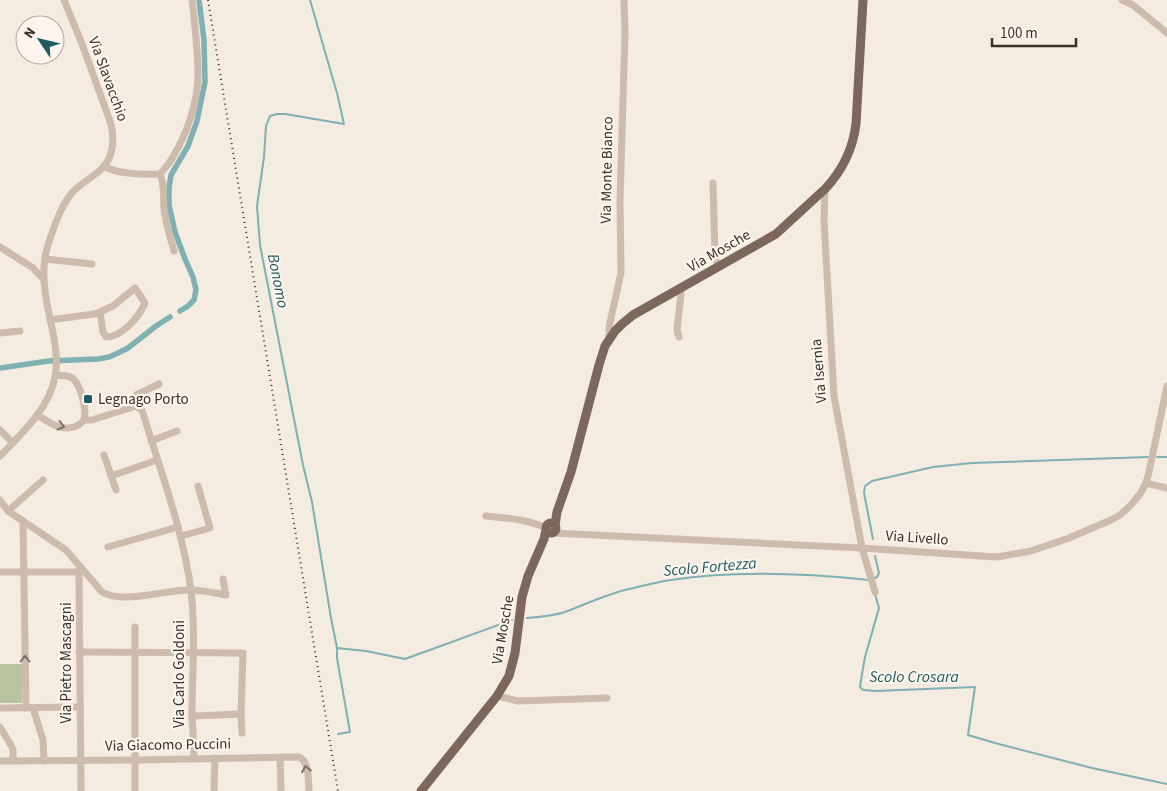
<svg xmlns="http://www.w3.org/2000/svg" width="1167" height="791" font-family="'Source Sans 3',sans-serif">
  <style>
    .green { fill: #b8c4a0 }
    .lines { fill: none; stroke-linecap: round; stroke-linejoin: round }
    .stream { stroke: #7fb0b2; stroke-width: 2 }
    .canal { stroke: #7fb0b2; stroke-width: 5.5 }
    .minor { stroke: #cdbbac; stroke-width: 7 }
    .major { stroke: #7d675c; stroke-width: 9 }
    .rail { stroke: #3b302b; stroke-width: 2; stroke-dasharray: 1 4; stroke-linecap: butt }
    .oneway { stroke: #7d6f65 }
    .poi-dot { fill: #1f5a5e; stroke: #fbf5ee; stroke-width: 2 }
    .labels { text-anchor: middle; dominant-baseline: central; stroke-width: 4.5; stroke-linejoin: round; paint-order: stroke }
    .street-label { font-size: 15px; fill: #3b302b; stroke: #fbf5ee }
    .poi-label { font-size: 15px; fill: #3b302b; stroke: #fbf5ee; text-anchor: start }
    .water-label { font-size: 16px; font-style: italic; fill: #1f5a5e; stroke: #fbf5ee }
  </style>
  <rect width="100%" height="100%" fill="#f4ebe1"/>
  <rect class="green" x="0" y="664" width="22" height="39"/>
  <g class="lines">
    <g class="stream">
      <path d="M310,0L337,93L344,124L285,114H277L270,116L266,126L264,157L257,206L260,245L303,465L312,502L331,618L337,648"/>
      <path d="M1157,457H1167"/>
      <path d="M873,539L864,493L865,486L872,481L933,467L972,463L1148,457"/>
      <path d="M873,579L877,577L879,573L875,556"/>
      <path d="M875,594L879,608L865,657L862,674L860,687L863,690L876,691L975,687L968,735L995,743L1092,768L1167,784"/>
      <path d="M527,618C540,617 553,616 565,612C586,604 607,594 629,589C643,586 657,582 671,580C735,570 804,573 869,580"/>
      <path d="M338,734L350,732L337,658V648L366,651L405,659L512,620"/>
    </g>
    <g class="canal">
      <path d="M180,311L188,306L194,300L196,290L193,277L185,259L175,232L169,205V188L171,175L188,146L197,121L205,82L204,40L199,0"/>
      <path d="M0,368L49,361L98,359L109,357L118,353L128,348L156,326L170,317"/>
    </g>
    <g class="minor">
      <path d="M1122,0L1133,5L1167,33"/>
      <path d="M104,166C116,174 146,175 160,174C165,168 171,162 174,155C187,133 197,104 198,78C198,52 195,25 192,0"/>
      <path d="M160,174C165,185 163,198 164,209C166,224 170,237 174,251"/>
      <path d="M713,183L715,256L718,267"/>
      <path d="M825,189L824,221L834,396L862,548L875,592"/>
      <path d="M0,247L33,268L44,280"/>
      <path d="M45,259L92,264"/>
      <path d="M50,320L94,314L100,312L103,332L106,337C122,337 139,317 145,303L135,288L113,306L100,312"/>
      <path d="M0,333L20,331"/>
      <path d="M679,337L677,330L681,294L679,289"/>
      <path d="M609,339V327L621,273L620,201L625,32L624,0"/>
      <path d="M56,375C61,376 67,375 72,378C81,384 87,411 84,420"/>
      <path d="M136,406L134,401L136,395L159,384"/>
      <path d="M37,415C49,422 60,431 74,427C79,425 81,424 84,420H92L136,406L142,410C160,470 183,529 191,591C196,633 192,674 192,717C193,731 194,745 194,759"/>
      <path d="M0,430L13,443"/>
      <path d="M151,441L177,431"/>
      <path d="M104,455L116,490"/>
      <path d="M0,456C28,427 61,398 56,354C55,339 51,324 48,309C44,288 41,266 48,245C54,227 60,208 71,194C79,184 89,180 98,172C113,160 115,142 111,124L82,44L64,0"/>
      <path d="M111,476L157,460"/>
      <path d="M1146,483L1167,488"/>
      <path d="M0,500L8,511L66,550L102,592C125,605 165,589 191,590C202,590 215,593 226,595L223,579"/>
      <path d="M8,511L43,480"/>
      <path d="M486,516C506,518 527,519 546,528"/>
      <path d="M23,521L26,708"/>
      <path d="M553,533L862,548L997,557L1031,551L1069,538L1111,520L1120,515L1130,506L1140,494L1146,483L1149,472L1167,386"/>
      <path d="M181,536L210,528L198,486"/>
      <path d="M108,547L178,527"/>
      <path d="M0,572H79"/>
      <path d="M79,652L243,653L241,714L242,733"/>
      <path d="M502,697L518,701L607,698"/>
      <path d="M0,708L80,707"/>
      <path d="M33,708L43,740L44,761"/>
      <path d="M192,716L241,714"/>
      <path d="M0,727L12,747L13,750V761"/>
      <path d="M280,757L281,791"/>
      <path d="M0,761L135,760L299,757C310,762 308,780 309,791"/>
      <path d="M81,791L79,572L81,567"/>
      <path d="M135,791V627"/>
      <path d="M214,791L215,758"/>
    </g>
    <g class="major">
      <circle cx="551" cy="528" r="5"/>
      <path d="M555,525L557,512L571,472L599,365L605,346L615,331L622,324L633,315L776,234L825,189C842,171 853,148 856,124L863,0"/>
      <path d="M421,791L497,696L509,676L515,653L522,597L528,576L544,539L546,530"/>
    </g>
    <path class="rail" d="M208,0L338,791"/>
  </g>
  <defs><path id="oneway-chevron" d="M-2-3.5L2.5 0L-2 3.5" fill="none" stroke-width="1.6" stroke-linecap="round" stroke-linejoin="round" transform="scale(1.25)"/></defs>
  <g class="oneway">
    <use href="#oneway-chevron" transform="translate(61 426) rotate(14)"/>
    <use href="#oneway-chevron" transform="translate(25 659) rotate(-90)"/>
    <use href="#oneway-chevron" transform="translate(306 769) rotate(-101)"/>
  </g>
  <rect class="poi-dot" x="83" y="394" width="10" height="10" rx="2.5"/>
  <g class="labels">
    <g class="street-label">
      <text transform="translate(108 79) rotate(70)">Via Slavacchio</text>
      <text transform="translate(607 170) rotate(-89)">Via Monte Bianco</text>
      <text transform="translate(719 251) rotate(-30)">Via Mosche</text>
      <text transform="translate(819 371) rotate(-95)">Via Isernia</text>
      <text transform="translate(917 538) rotate(4)">Via Livello</text>
      <text transform="translate(503 630) rotate(-80)">Via Mosche</text>
      <text transform="translate(66 663) rotate(-90)">Via Pietro Mascagni</text>
      <text transform="translate(179 674) rotate(-90)">Via Carlo Goldoni</text>
      <text transform="translate(168 745) rotate(-1)">Via Giacomo Puccini</text>
    </g>
    <g class="poi-label">
      <text x="98" y="399">Legnago Porto</text>
    </g>
    <g class="water-label">
      <text transform="translate(278 281) rotate(79)">Bonomo</text>
      <text transform="translate(710 567) rotate(-5)">Scolo Fortezza</text>
      <text x="914" y="677">Scolo Crosara</text>
    </g>
  </g>
  <g transform="translate(40 40) rotate(305)"><circle r="24" fill="#fbf5ee" stroke="#aea6a0"/>
  <path d="M0-4L9 19L0 12L-9 19Z" fill="#1f5a5e"/>
  <text y="-8" font-size="14" font-weight="bold" text-anchor="middle" fill="#3b302b">N</text>
  </g>
  <path d="M992 38v8h84v-8" fill="none" stroke="#3b302b" stroke-width="2.5"/>
  <text x="1000" y="38" font-size="15" fill="#3b302b" stroke="#fbf5ee" stroke-width="4" paint-order="stroke">100 m</text>
</svg>
